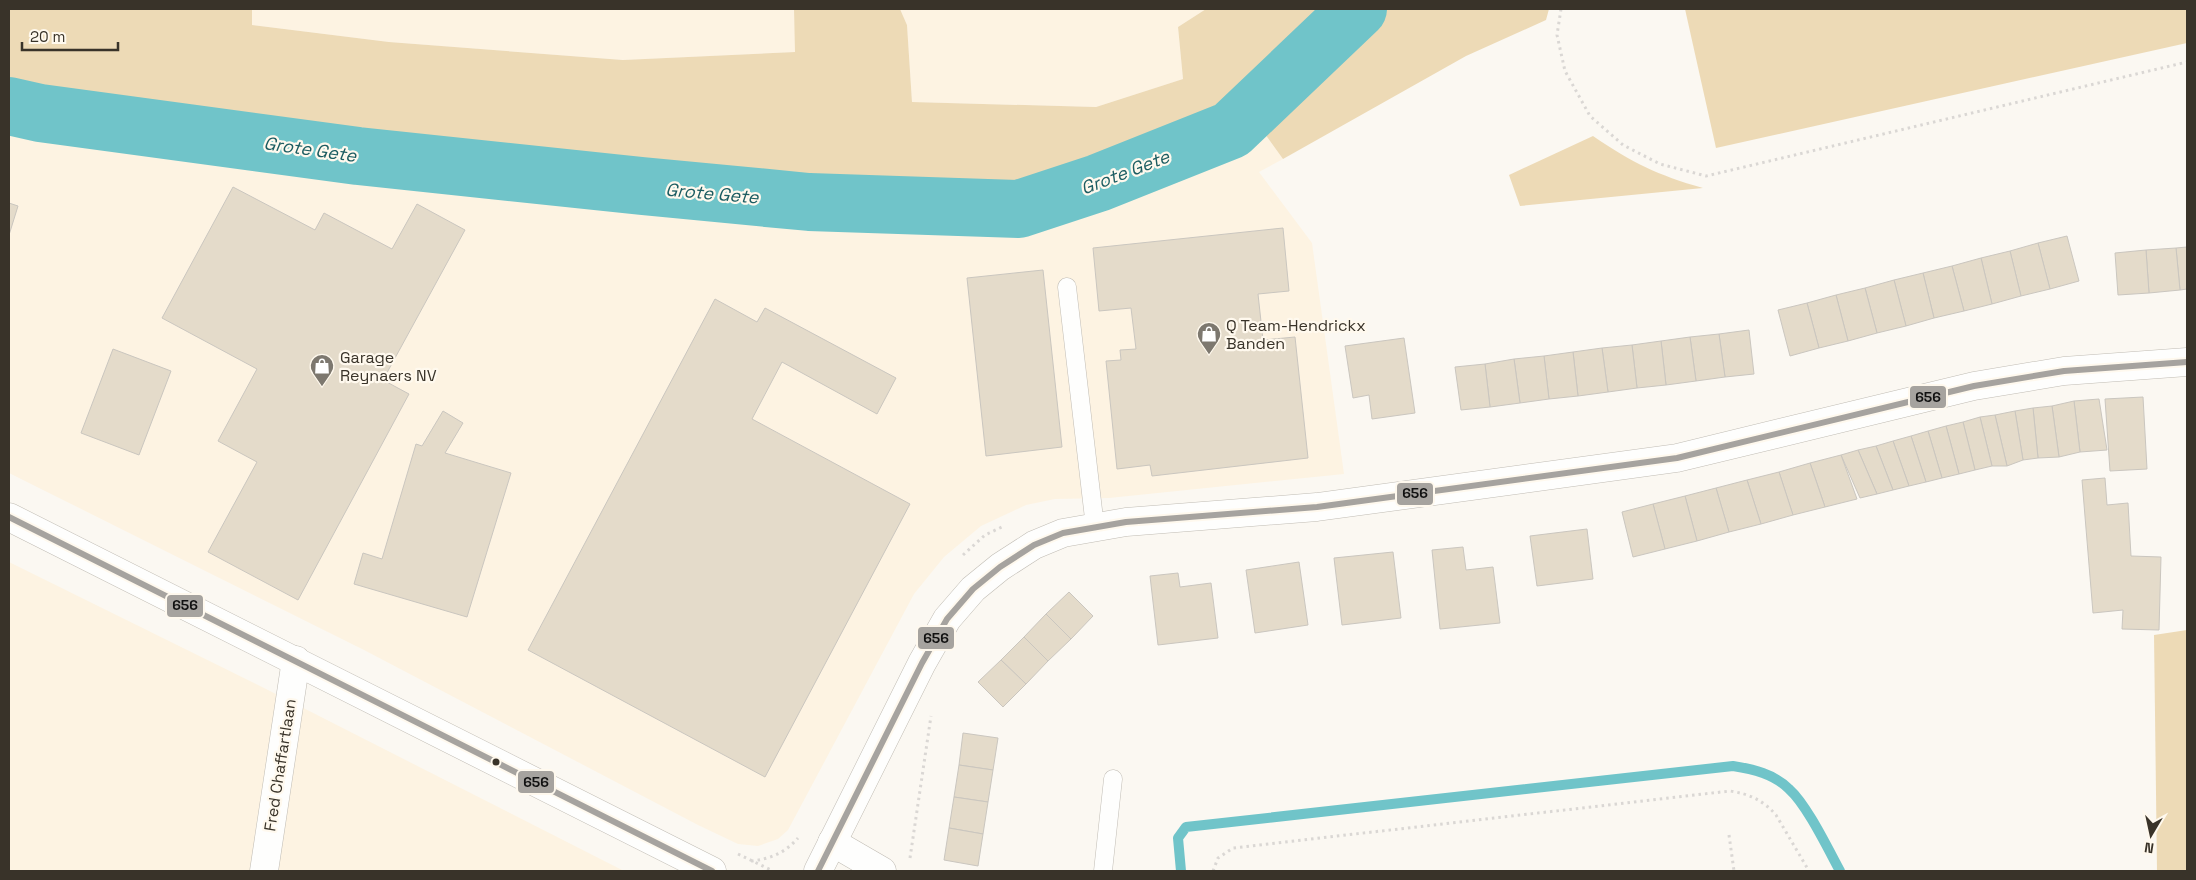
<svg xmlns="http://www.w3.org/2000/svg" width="2196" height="880" font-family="'Space Grotesk',sans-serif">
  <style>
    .built { fill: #fdf3e2 }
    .green { fill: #eddab6 }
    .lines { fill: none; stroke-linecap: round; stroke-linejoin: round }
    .stream { stroke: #70c4c9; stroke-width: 10 }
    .river { stroke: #70c4c9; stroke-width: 58 }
    .building { fill: #e4dbca; stroke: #cac6bf }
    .service-casing { stroke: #c0bcb4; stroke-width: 19 }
    .minor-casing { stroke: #c0bcb4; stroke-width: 29 }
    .tertiary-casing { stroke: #c0bcb4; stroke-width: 29 }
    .path { stroke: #dad7d4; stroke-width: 3; stroke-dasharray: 2.5 4; stroke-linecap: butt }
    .service { stroke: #fefefd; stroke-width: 18 }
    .minor { stroke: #fefefd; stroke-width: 28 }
    .tertiary { stroke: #fefefd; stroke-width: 28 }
    .bus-1-casing { stroke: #fff9ee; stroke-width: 10 }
    .bus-1 { stroke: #a6a39f; stroke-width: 6 }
    .bus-dot { fill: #393329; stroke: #fff9ee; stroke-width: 2 }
    .labels { text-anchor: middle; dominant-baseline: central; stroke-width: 4.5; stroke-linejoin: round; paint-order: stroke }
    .poi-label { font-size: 16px; fill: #393329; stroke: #fff9ee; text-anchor: start }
    .street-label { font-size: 16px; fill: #393329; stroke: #fff9ee }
    .water-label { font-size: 18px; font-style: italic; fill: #1b5c61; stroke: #fff9ee }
    .line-badge { stroke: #fff9ee; stroke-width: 2 }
    .pale-badge-label { font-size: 14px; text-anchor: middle; font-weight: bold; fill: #111 }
  </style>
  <rect width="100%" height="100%" fill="#fbf8f2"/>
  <g class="built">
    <path d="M252,9H794L796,52L623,60L389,42L252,25Z"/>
    <path d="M900,9H1206L1178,27L1183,79L1096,107L912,102L907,25Z"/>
    <path d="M9,106L40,113L358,156L642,186L1098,183L1231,130L1265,134L1283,159L1259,172L1312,243L1344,474L1109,498L1055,499L1026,505L981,526L944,557L914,594L788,830L778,839L758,846L738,844L698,825L364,650L9,473Z"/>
    <path d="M9,562L266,689L624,871H9Z"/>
  </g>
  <g class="green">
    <path d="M9,9H252V25L389,42L623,60L795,52L794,9H900L907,25L912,102L1096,107L1183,79L1178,27L1206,9H1549L1546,20L1466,56L1283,159L1265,134L1231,130L1098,183L1019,209L809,202L642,186L358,156L40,113L9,106Z"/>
    <path d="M1685,9H2187V43L1716,148Z"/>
    <path d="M1593,136C1633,163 1657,175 1703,188L1520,206L1509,175Z"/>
    <path d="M2187,630V871H2157L2154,635Z"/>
  </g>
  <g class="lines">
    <path class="stream" d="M1181,871L1178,838L1186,827L1733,766C1753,769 1774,774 1789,789C1807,805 1828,849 1840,871"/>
    <path class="river" d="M9,106L40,113L358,156L642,186L809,202L1019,209L1098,183L1231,130L1358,9"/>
  </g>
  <g class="building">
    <path d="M233,187L315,230L324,213L392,249L417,204L465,230L383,380L409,394L298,600L208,552L257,462L218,441L257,369L162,318Z"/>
    <path d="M9,203L18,206L9,235Z"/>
    <path d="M1283,228L1289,291L1258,294L1263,340L1295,337L1308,458L1152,476L1150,465L1117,469L1106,361L1121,360L1120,350L1136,349L1131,308L1099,311L1093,248Z"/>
    <path d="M2067,236L2079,281L2050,289L2038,243Z"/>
    <path d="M2038,243L2050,289L2021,296L2010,251Z"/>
    <path d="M2187,247V289L2180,290L2176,248Z"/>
    <path d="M2176,248L2180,290L2149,293L2146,250Z"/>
    <path d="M2146,250L2149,293L2118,295L2115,253Z"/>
    <path d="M2010,251L2021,296L1992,304L1981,258Z"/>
    <path d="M1981,258L1992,304L1964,311L1952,266Z"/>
    <path d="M1952,266L1964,311L1934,318L1923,273Z"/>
    <path d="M1043,270L1062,447L986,456L967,278Z"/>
    <path d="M1923,273L1934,318L1906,326L1894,280Z"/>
    <path d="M1894,280L1906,326L1877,333L1865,288Z"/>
    <path d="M1865,288L1877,333L1848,341L1836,295Z"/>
    <path d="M1836,295L1848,341L1819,348L1807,303Z"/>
    <path d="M715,299L757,322L765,308L896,378L877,414L782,362L752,419L910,504L765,777L528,650Z"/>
    <path d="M1807,303L1819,348L1790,356L1778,310Z"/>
    <path d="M1749,330L1754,374L1725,377L1719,334Z"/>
    <path d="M1719,334L1725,377L1696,381L1690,337Z"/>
    <path d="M1690,337L1696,381L1666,385L1661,341Z"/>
    <path d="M1404,338L1415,413L1372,419L1369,395L1353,398L1345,346Z"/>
    <path d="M1661,341L1666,385L1637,388L1632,345Z"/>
    <path d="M1632,345L1637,388L1608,392L1602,348Z"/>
    <path d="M1602,348L1608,392L1578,396L1573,352Z"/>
    <path d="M113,349L171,371L139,455L81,433Z"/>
    <path d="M1573,352L1578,396L1549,399L1544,356Z"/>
    <path d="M1544,356L1549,399L1520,403L1514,359Z"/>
    <path d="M1514,359L1520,403L1490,407L1485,364Z"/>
    <path d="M1485,364L1490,407L1461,410L1455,367Z"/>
    <path d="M2143,397L2147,469L2110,471L2105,399Z"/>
    <path d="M2099,399L2107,450L2080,452L2074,401Z"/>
    <path d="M2074,401L2080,452L2059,457L2052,406Z"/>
    <path d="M2052,406L2059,457L2038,458L2033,408Z"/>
    <path d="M2033,408L2038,458L2023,460L2015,411Z"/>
    <path d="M443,411L463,423L445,453L511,473L467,617L354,584L363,553L382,559L416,444L422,446Z"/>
    <path d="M2015,411L2023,460L2007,466L1995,415Z"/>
    <path d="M1995,415L2007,466H1992L1980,417Z"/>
    <path d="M1980,417L1992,466L1975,470L1963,422Z"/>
    <path d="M1963,422L1975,470L1959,474L1946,426Z"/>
    <path d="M1946,426L1959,474L1942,478L1928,431Z"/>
    <path d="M1928,431L1942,478L1926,482L1911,436Z"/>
    <path d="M1911,436L1926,482L1909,486L1893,441Z"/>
    <path d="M1893,441L1909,486L1893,490L1876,446Z"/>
    <path d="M1876,446L1893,490L1877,494L1858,450Z"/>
    <path d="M1858,450L1877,494L1860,498L1841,455Z"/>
    <path d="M1841,455L1857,499L1825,507L1810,463Z"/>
    <path d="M1810,463L1825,507L1793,515L1779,472Z"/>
    <path d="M1779,472L1793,515L1761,524L1747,480Z"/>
    <path d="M2105,478L2107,505L2128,503L2131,556L2161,557L2159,630L2122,629L2123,610L2093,613L2082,480Z"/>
    <path d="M1747,480L1761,524L1729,532L1716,488Z"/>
    <path d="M1716,488L1729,532L1697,541L1685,496Z"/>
    <path d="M1685,496L1697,541L1665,549L1653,504Z"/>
    <path d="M1653,504L1665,549L1633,557L1622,512Z"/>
    <path d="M1587,529L1593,579L1537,586L1530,536Z"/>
    <path d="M1463,547L1466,570L1493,567L1500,623L1440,629L1432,550Z"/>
    <path d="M1393,552L1401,618L1342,625L1334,558Z"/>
    <path d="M1299,562L1308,625L1255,633L1246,570Z"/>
    <path d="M1178,573L1180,587L1211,583L1218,638L1158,645L1150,576Z"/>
    <path d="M1069,592L1093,616L1071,639L1046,614Z"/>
    <path d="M1046,614L1071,639L1048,661L1024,637Z"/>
    <path d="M1024,637L1048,661L1026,684L1001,660Z"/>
    <path d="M1001,660L1026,684L1003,707L978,682Z"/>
    <path d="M963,733L998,738L993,770L959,765Z"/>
    <path d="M959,765L993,770L988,802L954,797Z"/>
    <path d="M954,797L988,802L983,834L949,828Z"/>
    <path d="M949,828L983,834L978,866L944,860Z"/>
  </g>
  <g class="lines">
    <g class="service-casing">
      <g id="service">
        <path d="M1067,287L1095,527"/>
        <path d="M1103,871L1113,779"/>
      </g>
    </g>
    <g class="minor-casing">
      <g id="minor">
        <path d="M832,842L882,871"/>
        <path d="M264,871L296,660"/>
      </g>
    </g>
    <g class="tertiary-casing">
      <g id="tertiary">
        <path d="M9,517L712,871"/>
        <path d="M818,871L922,663L947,619L973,589L1000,567L1034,545L1063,533L1126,522L1317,507L1677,458L1974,386L2064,371L2187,362"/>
      </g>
    </g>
    <g class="path">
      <path d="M1561,9L1557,35L1565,71L1590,116L1623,145L1660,164L1706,176L2187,62"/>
      <path d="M963,555L985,535L1004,526"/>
      <path d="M1729,835L1734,871"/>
      <path d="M738,854L773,871"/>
      <path d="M910,858L931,716"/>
      <path d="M751,861C770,859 785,853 798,838"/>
      <path d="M1213,871L1218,858L1233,848L1730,791C1749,794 1763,800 1776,815L1809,871"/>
    </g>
    <use href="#service" class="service"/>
    <use href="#minor" class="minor"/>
    <use href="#tertiary" class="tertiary"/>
    <g class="bus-1-casing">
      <g id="bus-1">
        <path d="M9,517L712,871"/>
        <path d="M818,871L922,663L947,619L973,589L1000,567L1034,545L1063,533L1126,522L1317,507L1677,458L1974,386L2064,371L2187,362"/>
      </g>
    </g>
    <use href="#bus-1" class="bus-1"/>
  </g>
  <defs>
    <g id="shop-pin" transform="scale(1.25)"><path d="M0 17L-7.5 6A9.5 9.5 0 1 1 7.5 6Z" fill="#7d786f" stroke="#fff9ee"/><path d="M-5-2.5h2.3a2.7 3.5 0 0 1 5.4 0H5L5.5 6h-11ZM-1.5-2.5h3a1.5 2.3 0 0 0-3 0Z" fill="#fff"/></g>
  </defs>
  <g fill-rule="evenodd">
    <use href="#shop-pin" x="1209" y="334"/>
    <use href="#shop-pin" x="322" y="366"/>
  </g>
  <circle class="bus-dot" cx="496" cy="762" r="4.5"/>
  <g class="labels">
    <g class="poi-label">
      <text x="1226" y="325">Q Team-Hendrickx<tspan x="1226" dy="18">Banden</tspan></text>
      <text x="340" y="357">Garage<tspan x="340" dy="18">Reynaers NV</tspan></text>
    </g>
    <g class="street-label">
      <text transform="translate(280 765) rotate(-81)">Fred Chaffartlaan</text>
    </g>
    <g class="water-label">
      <text transform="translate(310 149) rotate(8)">Grote Gete</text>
      <text transform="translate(1125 172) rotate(-21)">Grote Gete</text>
      <text transform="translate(712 193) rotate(5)">Grote Gete</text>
    </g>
  </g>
  <g class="line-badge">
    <rect x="1909" y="385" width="38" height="24" rx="5" fill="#a6a39f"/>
    <rect x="1396" y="482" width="38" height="24" rx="5" fill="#a6a39f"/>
    <rect x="166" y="594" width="38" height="24" rx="5" fill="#a6a39f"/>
    <rect x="917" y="626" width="38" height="24" rx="5" fill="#a6a39f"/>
    <rect x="517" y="770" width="38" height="24" rx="5" fill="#a6a39f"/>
  </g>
  <g class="pale-badge-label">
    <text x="1928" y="402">656</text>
    <text x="1415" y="498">656</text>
    <text x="185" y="610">656</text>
    <text x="936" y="643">656</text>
    <text x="536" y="787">656</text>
  </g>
  <rect width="2196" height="880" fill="none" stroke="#393329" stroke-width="20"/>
  <g transform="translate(2151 835) rotate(189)" stroke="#fff9ee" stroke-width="4" paint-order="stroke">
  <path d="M0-4L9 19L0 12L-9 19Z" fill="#393329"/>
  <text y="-8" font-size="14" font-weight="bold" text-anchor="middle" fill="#393329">N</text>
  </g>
  <path d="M22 42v8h96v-8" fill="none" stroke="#393329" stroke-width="2.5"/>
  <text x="30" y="42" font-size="15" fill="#393329" stroke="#fff9ee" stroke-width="4" paint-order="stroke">20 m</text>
</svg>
